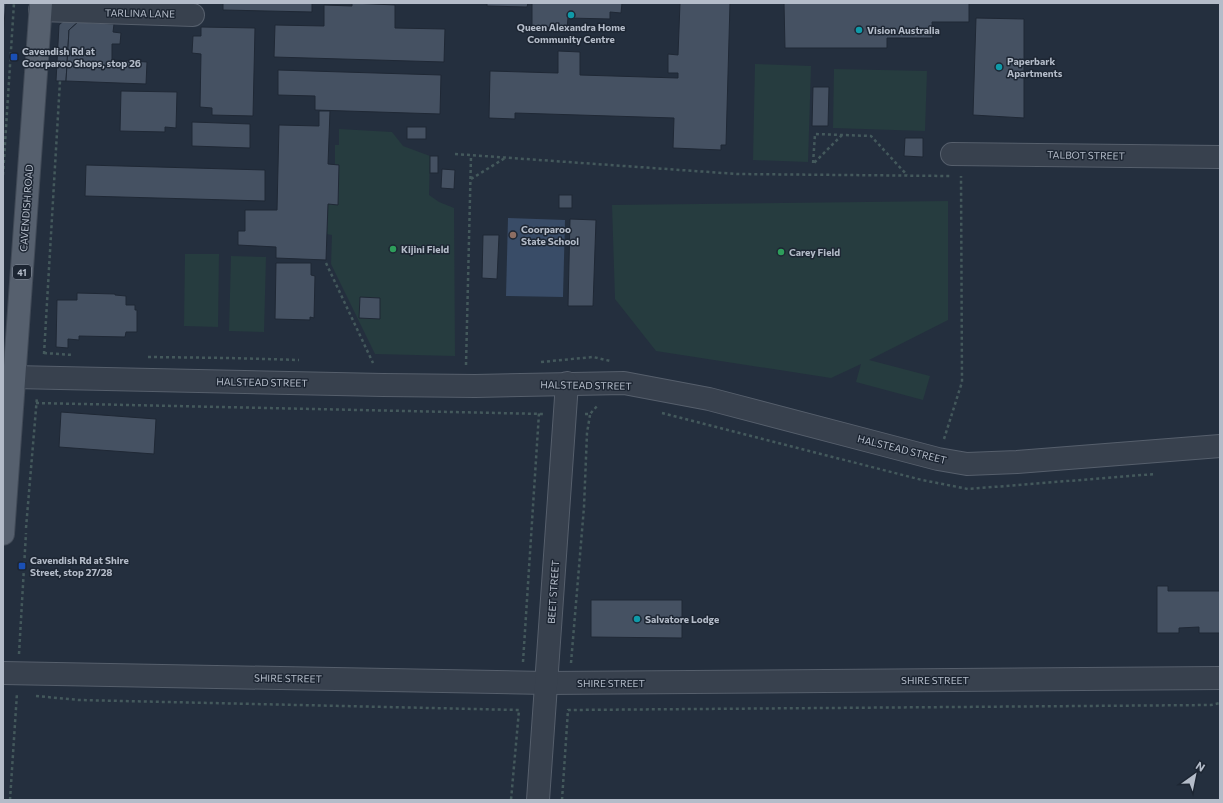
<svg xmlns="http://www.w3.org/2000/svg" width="1223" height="803" font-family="Commissioner,sans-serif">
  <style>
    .green { fill: #263c3f }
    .water { fill: #394c67 }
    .building { fill: #455162; stroke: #1f2835 }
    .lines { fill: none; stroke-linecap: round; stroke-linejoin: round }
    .minor-casing { stroke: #565f6c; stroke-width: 24 }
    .major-casing { stroke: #414a57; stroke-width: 24 }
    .path { stroke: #44595c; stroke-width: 2.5; stroke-dasharray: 3 3; stroke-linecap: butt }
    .minor { stroke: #38414e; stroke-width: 22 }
    .major { stroke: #56606e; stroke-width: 22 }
    .culture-dot { fill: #0f9aa8; stroke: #1d2633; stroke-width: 1.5 }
    .transit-dot { fill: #1a4fb4; stroke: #1d2633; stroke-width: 1.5 }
    .education-dot { fill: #8d6e63; stroke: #1d2633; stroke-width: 1.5 }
    .leisure-dot { fill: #2e9e5b; stroke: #1d2633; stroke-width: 1.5 }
    .labels { text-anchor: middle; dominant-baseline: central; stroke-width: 3; stroke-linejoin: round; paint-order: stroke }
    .shield { fill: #1d2633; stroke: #878f9c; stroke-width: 1 }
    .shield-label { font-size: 9px; font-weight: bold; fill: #b4bcc9 }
    .street-label { font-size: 10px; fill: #b4bcc9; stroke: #1d2633 }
    .poi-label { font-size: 10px; font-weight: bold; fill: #b4bcc9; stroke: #1d2633; text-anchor: start }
  </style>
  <rect width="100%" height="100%" fill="#242f3e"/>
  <g class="green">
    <path d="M755,64L811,66L808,162L753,160Z"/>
    <path d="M834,69L927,71L925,131L833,128Z"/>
    <path d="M339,129L392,132L403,146L430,156L429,195L439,202L454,208L455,356L375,354L331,264L332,235L327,234L328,204H338L339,165L335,164V145H339Z"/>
    <path d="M948,201V320L869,360L930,376L923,400L856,382L861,364L831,378L656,351L615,299L612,205Z"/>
    <path d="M185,254H219L218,327L184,326Z"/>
    <path d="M231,256L266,257L264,332L229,331Z"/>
  </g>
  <path class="water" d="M508,218L565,220L563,297L506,296Z"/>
  <g class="building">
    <path d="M3,3H6L3,34Z"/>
    <path d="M223,3H312V12L223,10Z"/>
    <path d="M352,3L395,5V28L445,29L444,62L274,57L275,25L324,26V5L352,6Z"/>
    <path d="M487,3H528L527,7L487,6Z"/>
    <path d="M532,3H622L621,13L610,12V19L568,18L567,28L532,27Z"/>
    <path d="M680,3H730L726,145H721V150L673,148L674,118L515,113V119L489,118L490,71L558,73V51L580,52V75L678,78V73H668V54L678,55Z"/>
    <path d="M784,3H969V22H932L933,38H887V48H785Z"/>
    <path d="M68,17L88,18V23L78,22L69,30L66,81H56L59,25Z"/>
    <path d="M976,18L1024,19V118L973,115Z"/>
    <path d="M78,22L114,24L113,32L121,33L120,44H112V60L147,62L146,84L66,81L69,30Z"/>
    <path d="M201,27L255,28L253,116L212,115V108L200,107L201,54L192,53L193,36H201Z"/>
    <path d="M278,70L441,75L440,114L315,110V96L278,95Z"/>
    <path d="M813,87H829L828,126H812Z"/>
    <path d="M121,91L177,92L176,128L165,127V132L120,131Z"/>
    <path d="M319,111H330L328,164L339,165L338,205L328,204L326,260L276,258V247L238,245V231H245V210H277L279,125L319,126Z"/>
    <path d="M192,122L250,124V148L192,146Z"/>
    <rect x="407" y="127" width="19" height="12"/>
    <path d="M905,138H923V157L904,156Z"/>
    <rect x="430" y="156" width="8" height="17"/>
    <path d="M86,165L265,170V201L85,196Z"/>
    <path d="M442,169L455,170L454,189L441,188Z"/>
    <rect x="559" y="195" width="13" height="13"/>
    <path d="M570,219L596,220L593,306H568Z"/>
    <path d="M483,235H499L497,279L482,278Z"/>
    <path d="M276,263H311V275L315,276L314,318L310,317V320L275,319Z"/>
    <path d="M77,293L115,294V295L126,296V305H135V310H137V332H126L125,337L79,336V340L68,339V348L56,347L57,300H77Z"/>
    <path d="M360,297L380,298V319L359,318Z"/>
    <path d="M61,412L156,419L154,454L59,447Z"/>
    <path d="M1157,586H1168V591H1220V633H1199V627L1179,628V633H1157Z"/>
    <path d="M591,600H682V638L591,637Z"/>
  </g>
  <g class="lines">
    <g class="minor-casing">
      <g id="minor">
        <path d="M40,10L193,15"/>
        <path d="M952,154L1220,157"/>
        <path d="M14,377L383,385L475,386L624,383L709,399L938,459L967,464L1017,462L1220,446"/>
        <path d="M3,673L546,683L1220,678"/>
        <path d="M538,800L567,383"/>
      </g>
    </g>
    <g class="major-casing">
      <path id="major" d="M3,534L41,3"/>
    </g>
    <g class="path">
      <path d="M842,135L813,164L815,134L871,136L907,175"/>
      <path d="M455,154L737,174L950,176"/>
      <path d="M3,175L14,3"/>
      <path d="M471,179L505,158"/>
      <path d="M326,263L373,363"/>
      <path d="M44,353L73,355"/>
      <path d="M44,354L60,81"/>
      <path d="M148,357L230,358L299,360"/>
      <path d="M541,362L593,357L610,361"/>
      <path d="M466,365L471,156"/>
      <path d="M36,403L544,414"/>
      <path d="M662,413L922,480L968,489L1155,474"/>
      <path d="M585,414H590L598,405"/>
      <path d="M944,439L962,382L961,176"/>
      <path d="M26,528L37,397"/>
      <path d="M19,654L26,533"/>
      <path d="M523,662L539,413"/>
      <path d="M571,663L584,507L587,433L590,415"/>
      <path d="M36,696L79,700L519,710L511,800"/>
      <path d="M10,800L17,693"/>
      <path d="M562,800L568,710L1211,705L1220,703"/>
    </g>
    <use href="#minor" class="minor"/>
    <use href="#major" class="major"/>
  </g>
  <g class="culture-dot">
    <circle cx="571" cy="15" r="4"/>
    <circle cx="859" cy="30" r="4"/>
    <circle cx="999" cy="67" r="4"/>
    <circle cx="637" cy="619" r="4"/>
  </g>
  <g class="transit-dot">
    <rect x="10" y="53" width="8" height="8" rx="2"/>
    <rect x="18" y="562" width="8" height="8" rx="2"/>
  </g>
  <circle class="education-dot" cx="513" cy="235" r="4"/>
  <g class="leisure-dot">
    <circle cx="393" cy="249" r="4"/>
    <circle cx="781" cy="252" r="4"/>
  </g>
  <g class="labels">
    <rect class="shield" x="13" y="265" width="18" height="14" rx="3"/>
    <g class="shield-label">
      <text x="22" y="272">41</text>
    </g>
    <g class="street-label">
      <text transform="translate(140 13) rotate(1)">TARLINA LANE</text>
      <text transform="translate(1086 155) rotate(1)">TALBOT STREET</text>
      <text transform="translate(26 208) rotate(-86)">CAVENDISH ROAD</text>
      <text transform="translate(262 382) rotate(1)">HALSTEAD STREET</text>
      <text transform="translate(586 385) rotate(1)">HALSTEAD STREET</text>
      <text transform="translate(902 449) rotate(14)">HALSTEAD STREET</text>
      <text transform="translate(553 592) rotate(-86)">BEET STREET</text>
      <text transform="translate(288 678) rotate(1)">SHIRE STREET</text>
      <text x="935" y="680">SHIRE STREET</text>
      <text x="611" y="683">SHIRE STREET</text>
    </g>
    <g class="poi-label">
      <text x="571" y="27" text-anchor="middle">Queen Alexandra Home<tspan x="571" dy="12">Community Centre</tspan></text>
      <text x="867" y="30">Vision Australia</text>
      <text x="22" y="51">Cavendish Rd at<tspan x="22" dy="12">Coorparoo Shops, stop 26</tspan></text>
      <text x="1007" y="61">Paperbark<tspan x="1007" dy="12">Apartments</tspan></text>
      <text x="521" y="229">Coorparoo<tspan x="521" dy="12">State School</tspan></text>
      <text x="401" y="249">Kijini Field</text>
      <text x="789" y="252">Carey Field</text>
      <text x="30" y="560">Cavendish Rd at Shire<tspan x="30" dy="12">Street, stop 27/28</tspan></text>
      <text x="645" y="619">Salvatore Lodge</text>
    </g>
  </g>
  <rect width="1223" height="803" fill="none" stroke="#b4bcc9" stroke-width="8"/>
  <g transform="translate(1195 775) rotate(33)" stroke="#1d2633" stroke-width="3" paint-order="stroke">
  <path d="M0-3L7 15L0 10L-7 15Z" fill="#b4bcc9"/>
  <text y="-6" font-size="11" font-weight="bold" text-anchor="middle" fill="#b4bcc9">N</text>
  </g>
</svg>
